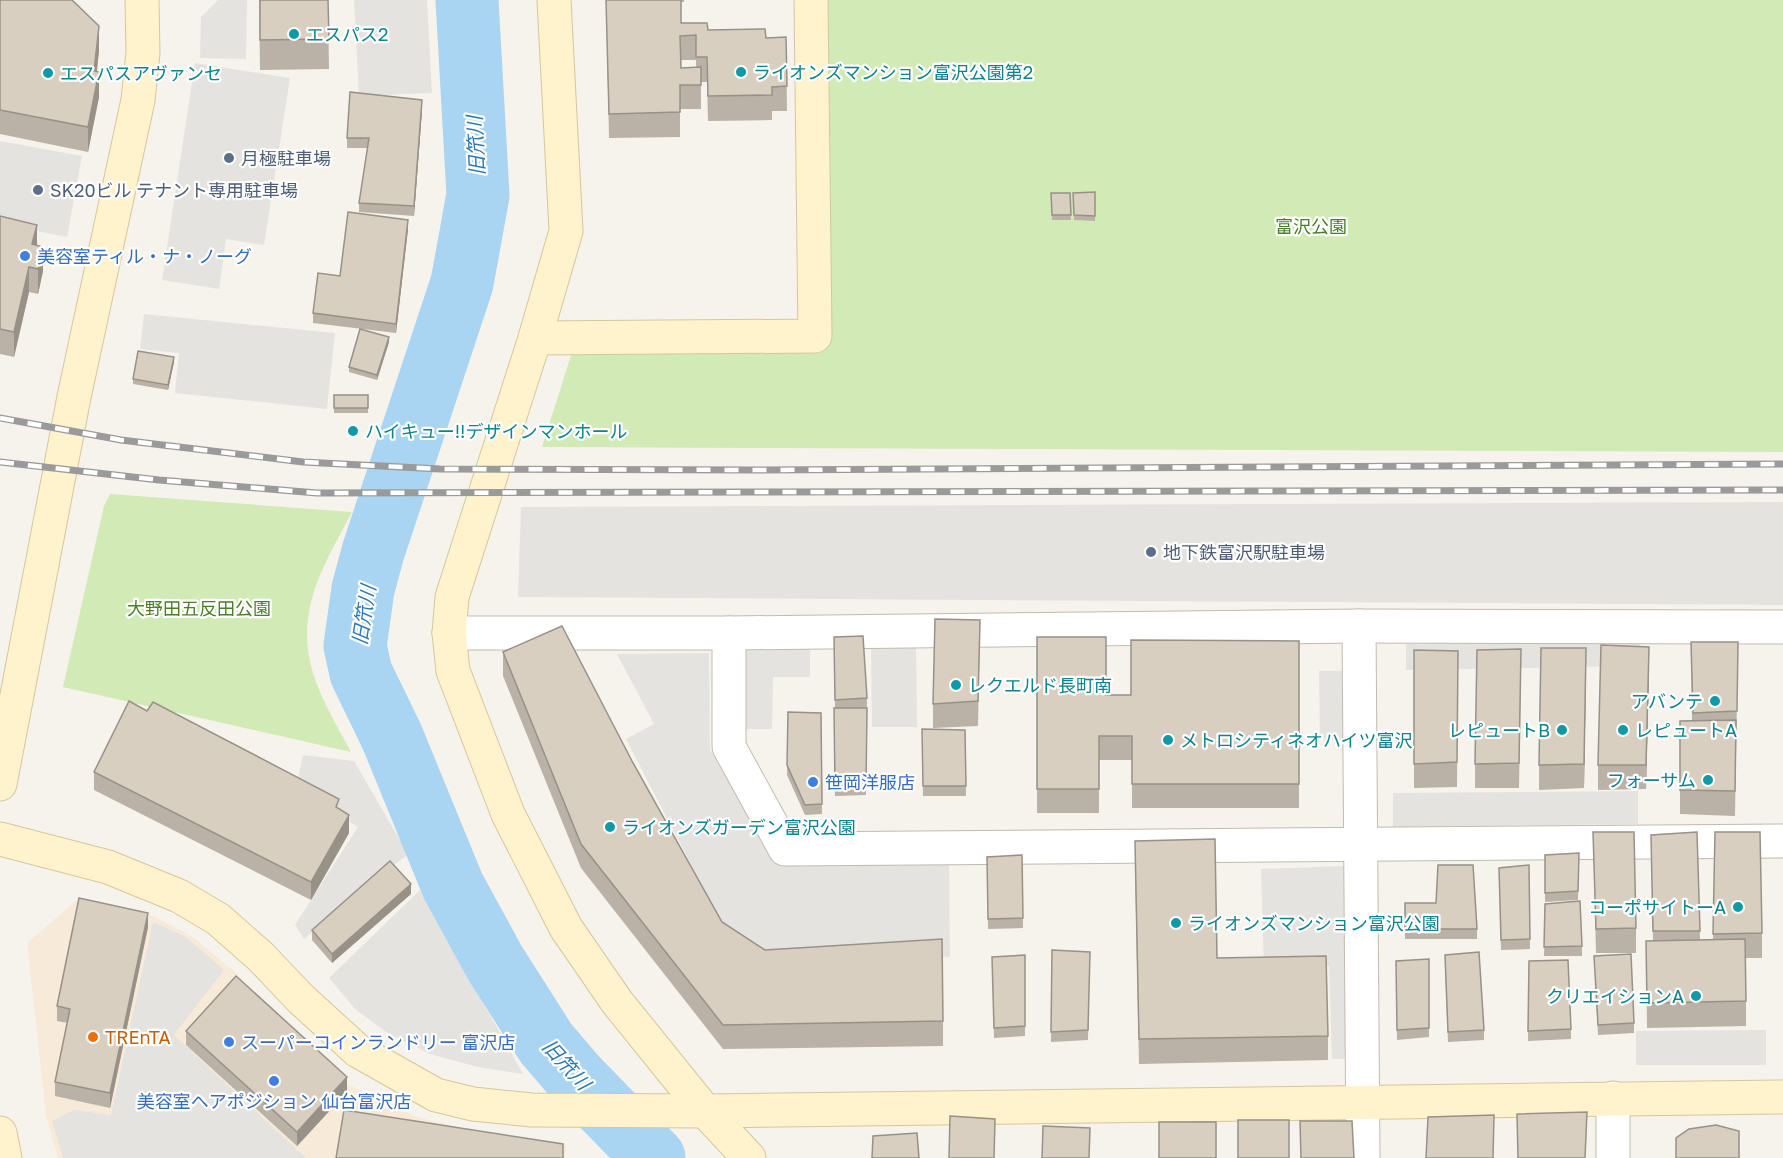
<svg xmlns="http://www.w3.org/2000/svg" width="1783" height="1158" font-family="'Golos Text','Noto Sans JP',sans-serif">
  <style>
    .commercial { fill: #f7ead8 }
    .green { fill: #d2eab5 }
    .parking { fill: #e5e3e0 }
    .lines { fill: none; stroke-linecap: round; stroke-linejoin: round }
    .river { stroke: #a9d4f2; stroke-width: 63 }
    .street-casing { stroke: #c2bbae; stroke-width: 35 }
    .secondary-casing { stroke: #d6c79b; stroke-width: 35 }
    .street { stroke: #fff; stroke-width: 33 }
    .secondary { stroke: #fff3cd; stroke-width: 33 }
    .rail-casing { stroke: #9a9a9a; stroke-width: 7 }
    .rail { stroke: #fff; stroke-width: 4.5; stroke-dasharray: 14; stroke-linecap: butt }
    .wall { fill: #bab2a6; fill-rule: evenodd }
    .shaded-wall { fill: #979187 }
    .building { fill: #d8cfc1; stroke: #979187; stroke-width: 1.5 }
    .culture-dot { fill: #0f9aa8; stroke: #fff; stroke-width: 2 }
    .service-dot { fill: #5c6f8a; stroke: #fff; stroke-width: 2 }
    .shop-dot { fill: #3f7fe0; stroke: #fff; stroke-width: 2 }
    .food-dot { fill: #e8710a; stroke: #fff; stroke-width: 2 }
    .labels { text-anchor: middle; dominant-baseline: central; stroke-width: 4.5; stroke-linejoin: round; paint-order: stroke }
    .culture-label { font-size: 18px; fill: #0d838f; stroke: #fff; text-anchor: start }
    .service-label { font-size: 18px; fill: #4e5e75; stroke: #fff; text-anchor: start }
    .park-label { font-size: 18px; fill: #4a7f2a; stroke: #fff }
    .shop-label { font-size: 18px; fill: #366cbe; stroke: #fff; text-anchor: start }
    .food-label { font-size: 18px; fill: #c56008; stroke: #fff; text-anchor: start }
    .water-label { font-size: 20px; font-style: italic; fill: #2e7ab2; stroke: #fff }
  </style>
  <rect width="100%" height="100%" fill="#f6f3ec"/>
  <path class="commercial" d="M79,898L143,911L193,937L235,972L338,1080L417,1117L482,1134L566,1144L565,1158H58L46,1116L27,943Z"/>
  <g class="green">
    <path d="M826,0H1783V452L542,447L573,349L828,347Z"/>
    <path d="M110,494L352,512C324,565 294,611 313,673C321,700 338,727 351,752L63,687L104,506Z"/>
  </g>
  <g class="parking">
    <path d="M218,0H247L246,59L200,58L201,17Z"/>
    <path d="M354,0H427L432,93L359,96Z"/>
    <path d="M195,63L290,78L264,245L226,239L219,289L162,280Z"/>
    <path d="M0,141L82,156L67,237L0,224Z"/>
    <path d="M144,314L335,333L327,409L175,393L179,353L140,349Z"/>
    <path d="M1783,502V605L518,597L521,507Z"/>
    <path d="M1640,640L1641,666L1406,670V644Z"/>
    <path d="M916,643L917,727H872L871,644Z"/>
    <path d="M743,647L810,648V677H773L772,729H742Z"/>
    <path d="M709,653L710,750L777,856L949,854L950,957L775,959L729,938L626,739L654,724L617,654Z"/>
    <path d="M1319,671H1347L1348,740H1320Z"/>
    <path d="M303,755L354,761L408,854L304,939L295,925L358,827L296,788Z"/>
    <path d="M1638,791V824L1393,827V793Z"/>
    <path d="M1344,866L1350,1059H1332L1329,966L1264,969L1261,869Z"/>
    <path d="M420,890L523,1074L478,1067L430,1054L389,1034L356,1010L329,978Z"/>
    <path d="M153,922L186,937L224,970L174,1035L306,1158H63L52,1121L74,1110L111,1115Z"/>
    <path d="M1766,1030V1065H1636V1031Z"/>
  </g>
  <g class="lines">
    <path class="river" d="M467,0L478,195L462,283L373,552L363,589L355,646L361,673L392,737L453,886L495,963L546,1043L575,1077L654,1158"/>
    <g class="street-casing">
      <g id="street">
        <path d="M1359,626L1363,1158"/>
        <path d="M449,633H729L1359,626L1783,627"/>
        <path d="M729,633V747L785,849L1783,841"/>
        <path d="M1613,1158V1098"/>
      </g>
    </g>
    <g class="secondary-casing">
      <g id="secondary">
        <path d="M554,0L566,231L535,338L452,597L449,633L453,671L508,814L566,928L617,1002L705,1111L749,1158"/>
        <path d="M535,338L815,336L811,0"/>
        <path d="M0,784L74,397L138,100L143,53L142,0"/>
        <path d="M0,839L108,867L179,896L218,919L260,956L301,999L358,1051L436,1095L473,1104L532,1110L705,1111L1783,1097"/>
        <path d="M0,1133L5,1158"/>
      </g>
    </g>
    <use href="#street" class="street"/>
    <use href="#secondary" class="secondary"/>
    <g class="rail-casing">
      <g id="rail">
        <path d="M0,418L121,440L303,462L440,469L762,470L1783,464"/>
        <path d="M0,462L159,480L317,493L1783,490"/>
      </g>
    </g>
    <use href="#rail" class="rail"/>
  </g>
  <g class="wall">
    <path d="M0,0L99,50L97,72L99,97L88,152L0,134Z"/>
    <path d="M259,0H328L329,69L260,70Z"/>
    <path d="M606,0H684V2H681V23L708,30L766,38L786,37L787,111H772V120L708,121L707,82H701V109H680V137L609,138ZM681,60H696V67L681,68Z"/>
    <path d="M422,110L414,216L359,212V203L368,148H347V138Z"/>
    <path d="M1095,192V221L1074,220L1073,193Z"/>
    <path d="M1051,193H1070L1071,220H1052Z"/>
    <path d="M0,216L37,245L43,271L38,294L29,292L14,357L0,354Z"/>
    <path d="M408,229L396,333L313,323V313L340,276Z"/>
    <path d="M389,342L377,380L349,372V367Z"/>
    <path d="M174,362L168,390L133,384V379Z"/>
    <rect x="334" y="395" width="34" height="18"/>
    <path d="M980,620L978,726L933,728V704Z"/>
    <path d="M834,637L867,698L866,795L835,796L834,717L835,708Z"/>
    <path d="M1037,637L1106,695H1131L1299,641V808H1132V760H1099V813H1037Z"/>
    <path d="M1691,642H1738L1735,816L1680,814V721H1692Z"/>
    <path d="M1414,650L1458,651L1457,787L1414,788Z"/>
    <path d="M503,652L632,761L722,922L765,950L943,1021V1046L723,1049L581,868L503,676Z"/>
    <path d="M1649,671L1646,789L1598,790V765Z"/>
    <path d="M1586,672L1584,788L1539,790V765Z"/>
    <path d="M1521,673L1519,788H1475V764Z"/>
    <path d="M788,712L821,713L822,814L805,815L787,775Z"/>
    <path d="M922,729L965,730L966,796H923Z"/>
    <path d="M94,772L339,809L349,833L311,900L94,790Z"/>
    <path d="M1593,832L1636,928V953H1596Z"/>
    <path d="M1697,832L1700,940H1713L1715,832L1762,933V958H1746V1026L1647,1028L1646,941H1653L1651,835Z"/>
    <path d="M1579,853L1578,900L1545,902V855Z"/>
    <path d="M1022,855L1023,928L988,929L987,857Z"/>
    <path d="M1135,865L1217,958L1328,1036V1060L1139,1064Z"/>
    <path d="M1529,865L1530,949L1501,950L1499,868Z"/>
    <path d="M411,894L332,963L312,940V930Z"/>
    <path d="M1405,903L1477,929V939H1405Z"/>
    <path d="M1545,904L1582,946V956H1544Z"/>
    <path d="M148,927L110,1108L55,1096V1082L68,1023L57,1021V1006Z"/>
    <path d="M1052,950L1090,952L1088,1040L1051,1042Z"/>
    <path d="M1025,955V1036L994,1038L992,957Z"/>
    <path d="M1594,956L1634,1023V1033L1598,1035Z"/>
    <path d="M1429,959V1037L1397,1040L1396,961Z"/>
    <path d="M1529,961L1571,1029V1039L1528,1041Z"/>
    <path d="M1445,965L1484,1030V1040L1448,1042Z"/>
    <path d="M186,1031L347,1092L297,1146L186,1045Z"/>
  </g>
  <g class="shaded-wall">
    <path d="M99,26V50L94,96V71Z"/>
    <path d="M99,72V97L88,152V127Z"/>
    <path d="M422,100V110L414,216V206Z"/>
    <path d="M408,220V229L396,333V324Z"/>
    <path d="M37,225V249L32,269V244Z"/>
    <path d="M43,247V271L38,294V269Z"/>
    <path d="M29,267V292L14,357V332Z"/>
    <path d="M389,337V342L377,380V375Z"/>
    <path d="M174,357V362L168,390V385Z"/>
    <path d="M1649,647V671L1646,789V765Z"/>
    <path d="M1586,648V672L1584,788V764Z"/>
    <path d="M349,815V833L311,900V882Z"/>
    <path d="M411,884V894L332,963V954Z"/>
    <path d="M148,913V927L110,1108V1093Z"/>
    <path d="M347,1077V1092L297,1146V1132Z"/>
  </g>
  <g class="building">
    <path d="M0,0H72L99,26L94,71L99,72L88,127L0,110Z"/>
    <path d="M260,0H328L329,39L260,40Z"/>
    <path d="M606,0H681V23H707L708,30L765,29L766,38L786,37L787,86L772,87V95L708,96L707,57H696V35L680,36L681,68L701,67V85H680V112L609,114Z"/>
    <path d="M350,92L422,100L414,206L359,203L369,138H347Z"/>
    <path d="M1095,192V216L1074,215L1073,193Z"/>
    <path d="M1051,193H1070L1071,215H1052Z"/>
    <path d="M348,212L408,220L396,324L313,313L318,273L340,276Z"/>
    <path d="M0,216L37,225L32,244L43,247L38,269L29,267L14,332L0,329Z"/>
    <path d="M360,329L389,337L377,375L349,367Z"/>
    <path d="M138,351L174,357L168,385L133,379Z"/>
    <rect x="334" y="395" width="34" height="13"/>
    <path d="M935,619L980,620L978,701L933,704Z"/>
    <path d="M562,626L632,761L722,922L765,950L942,939L943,1021L723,1025L581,844L503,652Z"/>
    <path d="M863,636L867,698L835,700L834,637Z"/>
    <path d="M1037,637H1106V695H1131V640L1299,641V784H1132V736H1099V789H1037Z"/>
    <path d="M1691,642H1738L1737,711L1693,713Z"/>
    <path d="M1601,645L1649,647L1646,765H1598Z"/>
    <path d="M1541,648H1586L1584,764L1539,765Z"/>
    <path d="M1521,649L1519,763L1475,764L1477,650Z"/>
    <path d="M1414,650L1458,651L1457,762L1414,764Z"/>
    <path d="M129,701L147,711L153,702L339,799L336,807L349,815L311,882L94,772Z"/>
    <path d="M834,708H867L866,786H835Z"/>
    <path d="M788,712L821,713L822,804L805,805L787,765Z"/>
    <path d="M1736,720L1735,791L1680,790V721Z"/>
    <path d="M922,729L965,730L966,786H923Z"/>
    <path d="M1593,832H1634L1636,928L1596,929Z"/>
    <path d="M1697,832L1700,931H1653L1651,835Z"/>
    <path d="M1715,832H1760L1762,933L1713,934Z"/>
    <path d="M1215,839L1217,958L1326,956L1328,1036L1139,1039L1135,841Z"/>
    <path d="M1579,853L1578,891L1545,893V855Z"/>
    <path d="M1022,855L1023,918L988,919L987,857Z"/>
    <path d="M390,861L411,884L332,954L312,930Z"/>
    <path d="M1438,865H1473L1477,929H1405V903H1436Z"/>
    <path d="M1529,865L1530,939L1501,940L1499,868Z"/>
    <path d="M79,898L148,913L110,1093L55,1082L70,1009L57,1006Z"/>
    <path d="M1580,901L1582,946L1544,947L1545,904Z"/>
    <path d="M1745,939L1746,1001L1647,1003L1646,941Z"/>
    <path d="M1052,950L1090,952L1088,1030L1051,1032Z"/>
    <path d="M1479,952L1484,1030L1448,1032L1445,955Z"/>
    <path d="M1631,954L1634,1023L1598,1025L1594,956Z"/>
    <path d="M1025,955V1026L994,1028L992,957Z"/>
    <path d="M1429,959V1028L1397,1030L1396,961Z"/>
    <path d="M1568,960L1571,1029L1528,1031L1529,961Z"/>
    <path d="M236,976L347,1077L297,1132L186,1031Z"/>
    <path d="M344,1110L563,1144V1158H336Z"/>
    <path d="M1587,1112L1585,1158H1518L1517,1114Z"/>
    <path d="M1494,1115L1493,1158H1426L1428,1117Z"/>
    <path d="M950,1116L995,1119L994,1158H949Z"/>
    <rect x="1238" y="1120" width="51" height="38"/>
    <path d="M1300,1121H1352L1354,1158H1301Z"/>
    <rect x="1159" y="1122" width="57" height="36"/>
    <path d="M1716,1125L1739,1131V1158H1676V1138L1689,1129Z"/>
    <path d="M1043,1126L1090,1128L1089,1158H1042Z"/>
    <path d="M917,1133L919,1158H872L873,1136Z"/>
  </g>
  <g class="culture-dot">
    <circle cx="294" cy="34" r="6"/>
    <circle cx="741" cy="72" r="6"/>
    <circle cx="48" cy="73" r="6"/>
    <circle cx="353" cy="431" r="6"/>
    <circle cx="956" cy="685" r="6"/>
    <circle cx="1715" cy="701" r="6"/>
    <circle cx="1562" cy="730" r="6"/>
    <circle cx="1623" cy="730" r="6"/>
    <circle cx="1168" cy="740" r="6"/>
    <circle cx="1708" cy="780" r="6"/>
    <circle cx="610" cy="827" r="6"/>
    <circle cx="1738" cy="907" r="6"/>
    <circle cx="1176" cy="923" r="6"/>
    <circle cx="1696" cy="996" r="6"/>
  </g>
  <g class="service-dot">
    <circle cx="229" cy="158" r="6"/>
    <circle cx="38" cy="190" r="6"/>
    <circle cx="1151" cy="552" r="6"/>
  </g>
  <g class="shop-dot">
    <circle cx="25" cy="256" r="6"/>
    <circle cx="813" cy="782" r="6"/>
    <circle cx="229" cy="1042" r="6"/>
    <circle cx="274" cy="1081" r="6"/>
  </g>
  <circle class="food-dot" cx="93" cy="1037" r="6"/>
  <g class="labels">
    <g class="culture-label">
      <text x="306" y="34">エスパス2</text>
      <text x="753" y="72">ライオンズマンション富沢公園第2</text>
      <text x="60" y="73">エスパスアヴァンセ</text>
      <text x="365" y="431">ハイキュー!!デザインマンホール</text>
      <text x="968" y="685">レクエルド長町南</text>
      <text x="1703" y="701" text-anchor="end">アバンテ</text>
      <text x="1550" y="730" text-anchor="end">レピュートB</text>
      <text x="1635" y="730">レピュートA</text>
      <text x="1180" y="740">メトロシティネオハイツ富沢</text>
      <text x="1696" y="780" text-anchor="end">フォーサム</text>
      <text x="622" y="827">ライオンズガーデン富沢公園</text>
      <text x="1726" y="907" text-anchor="end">コーポサイトーA</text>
      <text x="1188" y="923">ライオンズマンション富沢公園</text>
      <text x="1684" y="996" text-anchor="end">クリエイションA</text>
    </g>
    <g class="service-label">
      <text x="241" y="158">月極駐車場</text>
      <text x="50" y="190">SK20ビル テナント専用駐車場</text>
      <text x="1163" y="552">地下鉄富沢駅駐車場</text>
    </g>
    <g class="park-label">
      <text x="1311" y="226">富沢公園</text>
      <text x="199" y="608">大野田五反田公園</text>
    </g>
    <g class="shop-label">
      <text x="37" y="256">美容室ティル・ナ・ノーグ</text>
      <text x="825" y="782">笹岡洋服店</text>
      <text x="241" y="1042">スーパーコインランドリー 富沢店</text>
      <text x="274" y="1101" text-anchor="middle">美容室ヘアポジション 仙台富沢店</text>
    </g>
    <g class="food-label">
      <text x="105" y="1037">TREnTA</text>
    </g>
    <g class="water-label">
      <text transform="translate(475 146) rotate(-93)">旧笊川</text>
      <text transform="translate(363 615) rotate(-81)">旧笊川</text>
      <text transform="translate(567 1064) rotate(48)">旧笊川</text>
    </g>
  </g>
</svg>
